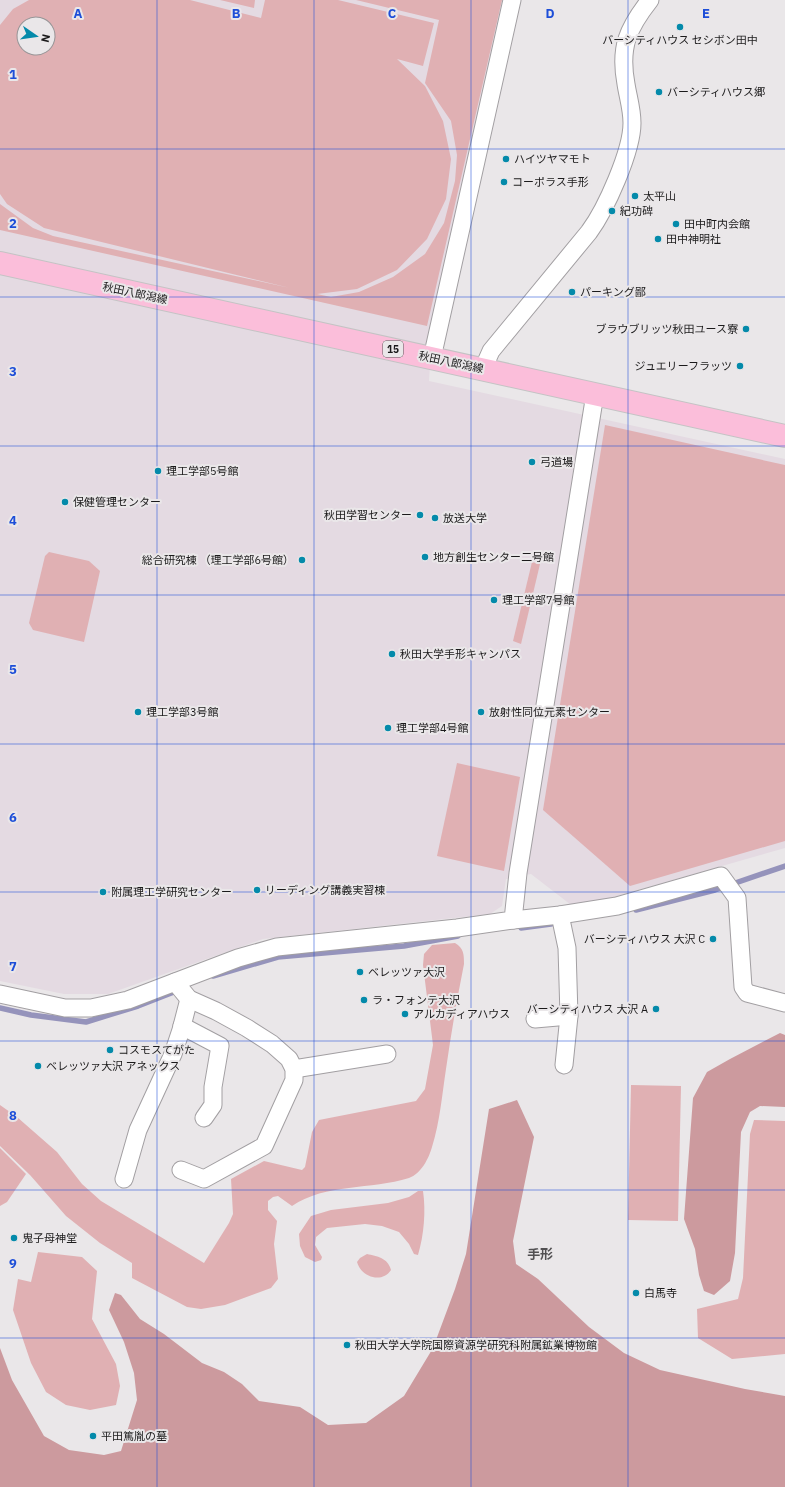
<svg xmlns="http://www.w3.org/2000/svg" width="785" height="1487" font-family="'IBM Plex Sans','Noto Sans JP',sans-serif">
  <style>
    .built { fill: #e4dae2; fill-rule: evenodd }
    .green { fill: #e0b0b3; fill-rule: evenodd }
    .forest { fill: #cc9a9e }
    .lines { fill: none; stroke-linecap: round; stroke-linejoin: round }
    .stream { stroke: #9593bb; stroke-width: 5.5 }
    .minor-casing { stroke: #a29fa2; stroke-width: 19 }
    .primary-casing { stroke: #c4c3c4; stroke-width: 24 }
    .minor { stroke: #fff; stroke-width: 17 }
    .primary { stroke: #fbbeda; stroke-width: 22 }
    .grid { fill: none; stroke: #1d4ed8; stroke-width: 1; stroke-opacity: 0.55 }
    .poi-dot { fill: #048aaa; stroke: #eae7e9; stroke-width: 1.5 }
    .labels { text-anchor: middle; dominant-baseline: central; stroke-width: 4; stroke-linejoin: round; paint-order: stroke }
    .shield { fill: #eae7e9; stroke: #595859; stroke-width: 1 }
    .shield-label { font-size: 10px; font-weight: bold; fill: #1b1a1b }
    .poi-label { font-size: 11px; fill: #1b1a1b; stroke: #eae7e9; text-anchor: start }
    .street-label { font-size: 11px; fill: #1b1a1b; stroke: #eae7e9 }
    .quarter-label { font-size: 13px; font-weight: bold; fill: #525052; stroke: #eae7e9 }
    .grid-label { font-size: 13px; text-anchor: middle; font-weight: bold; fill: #1d4ed8; stroke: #eae7e9; stroke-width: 4; stroke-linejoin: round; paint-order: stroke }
  </style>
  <rect width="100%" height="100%" fill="#eae7e9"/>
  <path class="built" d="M0,0H507L432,330L429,381L785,459V848L575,908L531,874L506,879L502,906L490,914L263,939L108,994H64L0,981ZM24,24H48V48H24Z"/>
  <g class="green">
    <path d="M29,0H190L261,18L265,0H338L434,23L423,66L397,59L425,86L443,121L451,159L446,199L427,239L397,270L357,289L317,294L331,297L359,292L393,277L425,254L444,223L455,181L457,155L451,121L425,83L439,20L356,0H502L427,326L0,230V204L33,228L53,236L290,288L44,228L7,204L0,194V25L13,9ZM24,24H48V48H24Z"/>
    <path d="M220,0H255L254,8Z"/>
    <path d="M605,425L785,465V841L630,886L543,810Z"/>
    <path d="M49,552L89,561L100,571L84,642L33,630L29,623L45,556Z"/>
    <path d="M532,562L540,564L521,644L513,641Z"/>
    <path d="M457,763L520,777L504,871L437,856Z"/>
    <path d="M455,943C464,948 464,955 464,964C457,999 451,1034 446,1069C442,1095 440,1121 432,1147C429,1158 421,1174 409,1178C371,1190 326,1183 292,1206L278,1196L273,1197L268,1201V1210L277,1221L274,1244L278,1279L271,1288L225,1305L201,1309L187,1307L132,1278V1263L100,1243L66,1216L30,1175L0,1146V1105L17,1117L57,1152L82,1184L101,1201L204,1263L229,1223L233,1214L231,1179L264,1161L302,1170L305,1167L312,1132L319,1120L416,1101L425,1089L433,1045L423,965L424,954L432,945Z"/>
    <path d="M631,1085L681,1086L678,1221L628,1220Z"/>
    <path d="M754,1120L785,1121V1354L732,1359L698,1338L697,1309L738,1299L743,1278L750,1134Z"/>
    <path d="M0,1148L26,1174L7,1202L0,1206Z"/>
    <path d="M418,1191H423C426,1211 424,1235 418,1255L414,1254L409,1244L399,1232L382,1226L365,1224L327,1228L316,1237L315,1245L322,1257L321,1260L315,1262L305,1257L300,1246L299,1234L311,1216L331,1210L388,1203L409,1197Z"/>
    <path d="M38,1252L82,1257L97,1271L92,1319L116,1364L120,1386L116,1405L90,1410L66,1405L46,1392L31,1363L13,1310L18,1279L31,1282Z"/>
    <path d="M367,1254C377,1256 388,1258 391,1270C382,1284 361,1277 357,1262L360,1258Z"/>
  </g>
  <g class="forest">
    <path d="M780,1033L785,1035V1107L760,1106L750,1112L741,1132L735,1253L730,1281L714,1295L704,1291L699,1275L695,1249L684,1219L693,1098L707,1072L730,1059Z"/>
    <path d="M517,1100L534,1137L513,1241L516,1264L538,1279L589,1327L624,1353L660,1370L745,1389L785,1396V1487H0V1348L12,1380L44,1436L69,1450L104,1455L121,1451L137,1400L134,1373L124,1342L109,1310L115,1293L121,1295L140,1319L164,1334L202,1363L224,1372L242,1384L259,1401L300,1407L328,1425L366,1423L404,1396L433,1348L455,1289L466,1254L489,1109Z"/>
  </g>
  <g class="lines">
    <g class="stream">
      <path d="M636,910L715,890L785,866"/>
      <path d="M521,928L551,924"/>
      <path d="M213,976L278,957L404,946L458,936"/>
      <path d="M0,1008L31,1015L86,1022L138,1006L179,990"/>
    </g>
    <g class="minor-casing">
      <g id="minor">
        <path d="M432,358L512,0"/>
        <path d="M483,369L491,351L589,232C606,209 632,151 632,123C632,109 628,97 626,84C619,47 628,28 650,0"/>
        <path d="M513,920L560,915L617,906L721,876L737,898L743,987L747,993L785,1003"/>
        <path d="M175,982L189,999L216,1011L247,1028L272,1044L289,1059L294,1069V1080L264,1146L204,1179L181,1170"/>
        <path d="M0,994L65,1008H91L128,1000L238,958L277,947L457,928L513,920L518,873L595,394"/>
        <path d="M535,1019L569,1016L567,948L560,915"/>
        <path d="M182,1026L220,1046L213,1087V1105L204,1118"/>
        <path d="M564,1065L569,1016"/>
        <path d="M294,1069L387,1054"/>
        <path d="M124,1179L138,1130L173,1054L181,1030L189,999"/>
      </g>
    </g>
    <g class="primary-casing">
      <path id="primary" d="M0,263L785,436"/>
    </g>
    <use href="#minor" class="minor"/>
    <use href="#primary" class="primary"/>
  </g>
  <path class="grid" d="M157,0V1487M314,0V1487M471,0V1487M628,0V1487M0,149H785M0,297H785M0,446H785M0,595H785M0,744H785M0,892H785M0,1041H785M0,1190H785M0,1338H785"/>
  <g class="poi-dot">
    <circle cx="680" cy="27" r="4"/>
    <circle cx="659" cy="92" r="4"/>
    <circle cx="506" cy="159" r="4"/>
    <circle cx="504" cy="182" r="4"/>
    <circle cx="635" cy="196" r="4"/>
    <circle cx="612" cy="211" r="4"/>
    <circle cx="676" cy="224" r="4"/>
    <circle cx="658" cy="239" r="4"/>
    <circle cx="572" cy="292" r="4"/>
    <circle cx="746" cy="329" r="4"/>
    <circle cx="740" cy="366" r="4"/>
    <circle cx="532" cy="462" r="4"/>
    <circle cx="158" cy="471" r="4"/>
    <circle cx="65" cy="502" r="4"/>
    <circle cx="420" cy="515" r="4"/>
    <circle cx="435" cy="518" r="4"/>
    <circle cx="425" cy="557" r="4"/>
    <circle cx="302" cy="560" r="4"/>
    <circle cx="494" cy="600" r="4"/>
    <circle cx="392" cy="654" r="4"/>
    <circle cx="138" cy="712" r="4"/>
    <circle cx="481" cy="712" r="4"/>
    <circle cx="388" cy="728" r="4"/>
    <circle cx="257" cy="890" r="4"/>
    <circle cx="103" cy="892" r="4"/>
    <circle cx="713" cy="939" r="4"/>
    <circle cx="360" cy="972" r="4"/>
    <circle cx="364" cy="1000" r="4"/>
    <circle cx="656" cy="1009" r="4"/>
    <circle cx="405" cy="1014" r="4"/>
    <circle cx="110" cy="1050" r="4"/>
    <circle cx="38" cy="1066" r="4"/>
    <circle cx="14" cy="1238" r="4"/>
    <circle cx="636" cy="1293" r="4"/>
    <circle cx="347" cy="1345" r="4"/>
    <circle cx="93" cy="1436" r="4"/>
  </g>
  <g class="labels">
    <rect class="shield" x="383" y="341" width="20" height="16" rx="3"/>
    <g class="shield-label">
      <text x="393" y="349">15</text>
    </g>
    <g class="poi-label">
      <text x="680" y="40" text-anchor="middle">バーシティハウス セシボン田中</text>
      <text x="667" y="92">バーシティハウス郷</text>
      <text x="514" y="159">ハイツヤマモト</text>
      <text x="512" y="182">コーポラス手形</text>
      <text x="643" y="196">太平山</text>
      <text x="620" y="211">紀功碑</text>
      <text x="684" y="224">田中町内会館</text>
      <text x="666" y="239">田中神明社</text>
      <text x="580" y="292">パーキング鄙</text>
      <text x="738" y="329" text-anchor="end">ブラウブリッツ秋田ユース寮</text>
      <text x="732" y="366" text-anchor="end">ジュエリーフラッツ</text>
      <text x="540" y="462">弓道場</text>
      <text x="166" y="471">理工学部5号館</text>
      <text x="73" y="502">保健管理センター</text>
      <text x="412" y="515" text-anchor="end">秋田学習センター</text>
      <text x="443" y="518">放送大学</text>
      <text x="433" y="557">地方創生センター二号館</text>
      <text x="294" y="560" text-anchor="end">総合研究棟 （理工学部6号館）</text>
      <text x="502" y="600">理工学部7号館</text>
      <text x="400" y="654">秋田大学手形キャンパス</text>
      <text x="146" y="712">理工学部3号館</text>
      <text x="489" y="712">放射性同位元素センター</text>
      <text x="396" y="728">理工学部4号館</text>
      <text x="265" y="890">リーディング講義実習棟</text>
      <text x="111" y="892">附属理工学研究センター</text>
      <text x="705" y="939" text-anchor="end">バーシティハウス 大沢 C</text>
      <text x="368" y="972">ベレッツァ大沢</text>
      <text x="372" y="1000">ラ・フォンテ大沢</text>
      <text x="648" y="1009" text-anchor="end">バーシティハウス 大沢 A</text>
      <text x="413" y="1014">アルカディアハウス</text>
      <text x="118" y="1050">コスモスてがた</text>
      <text x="46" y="1066">ベレッツァ大沢 アネックス</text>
      <text x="22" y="1238">鬼子母神堂</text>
      <text x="644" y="1293">白馬寺</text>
      <text x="355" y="1345">秋田大学大学院国際資源学研究科附属鉱業博物館</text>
      <text x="101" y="1436">平田篤胤の墓</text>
    </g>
    <g class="street-label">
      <text transform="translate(135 293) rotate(12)">秋田八郎潟線</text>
      <text transform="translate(451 362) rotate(12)">秋田八郎潟線</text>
    </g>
    <g class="quarter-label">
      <text x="540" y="1254">手形</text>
    </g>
  </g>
  <g class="grid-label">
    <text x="78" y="18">A</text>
    <text x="236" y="18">B</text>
    <text x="392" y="18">C</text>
    <text x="550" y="18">D</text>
    <text x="706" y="18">E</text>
    <text x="13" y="79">1</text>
    <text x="13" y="228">2</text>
    <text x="13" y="376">3</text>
    <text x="13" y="525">4</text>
    <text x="13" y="674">5</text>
    <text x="13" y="822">6</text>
    <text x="13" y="971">7</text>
    <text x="13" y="1120">8</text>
    <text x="13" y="1268">9</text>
  </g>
  <g transform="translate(36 36) rotate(103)"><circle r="19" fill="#eae7e9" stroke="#979597"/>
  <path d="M0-3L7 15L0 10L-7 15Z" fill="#048aaa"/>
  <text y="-6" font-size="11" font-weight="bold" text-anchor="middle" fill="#1b1a1b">N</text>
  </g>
</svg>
